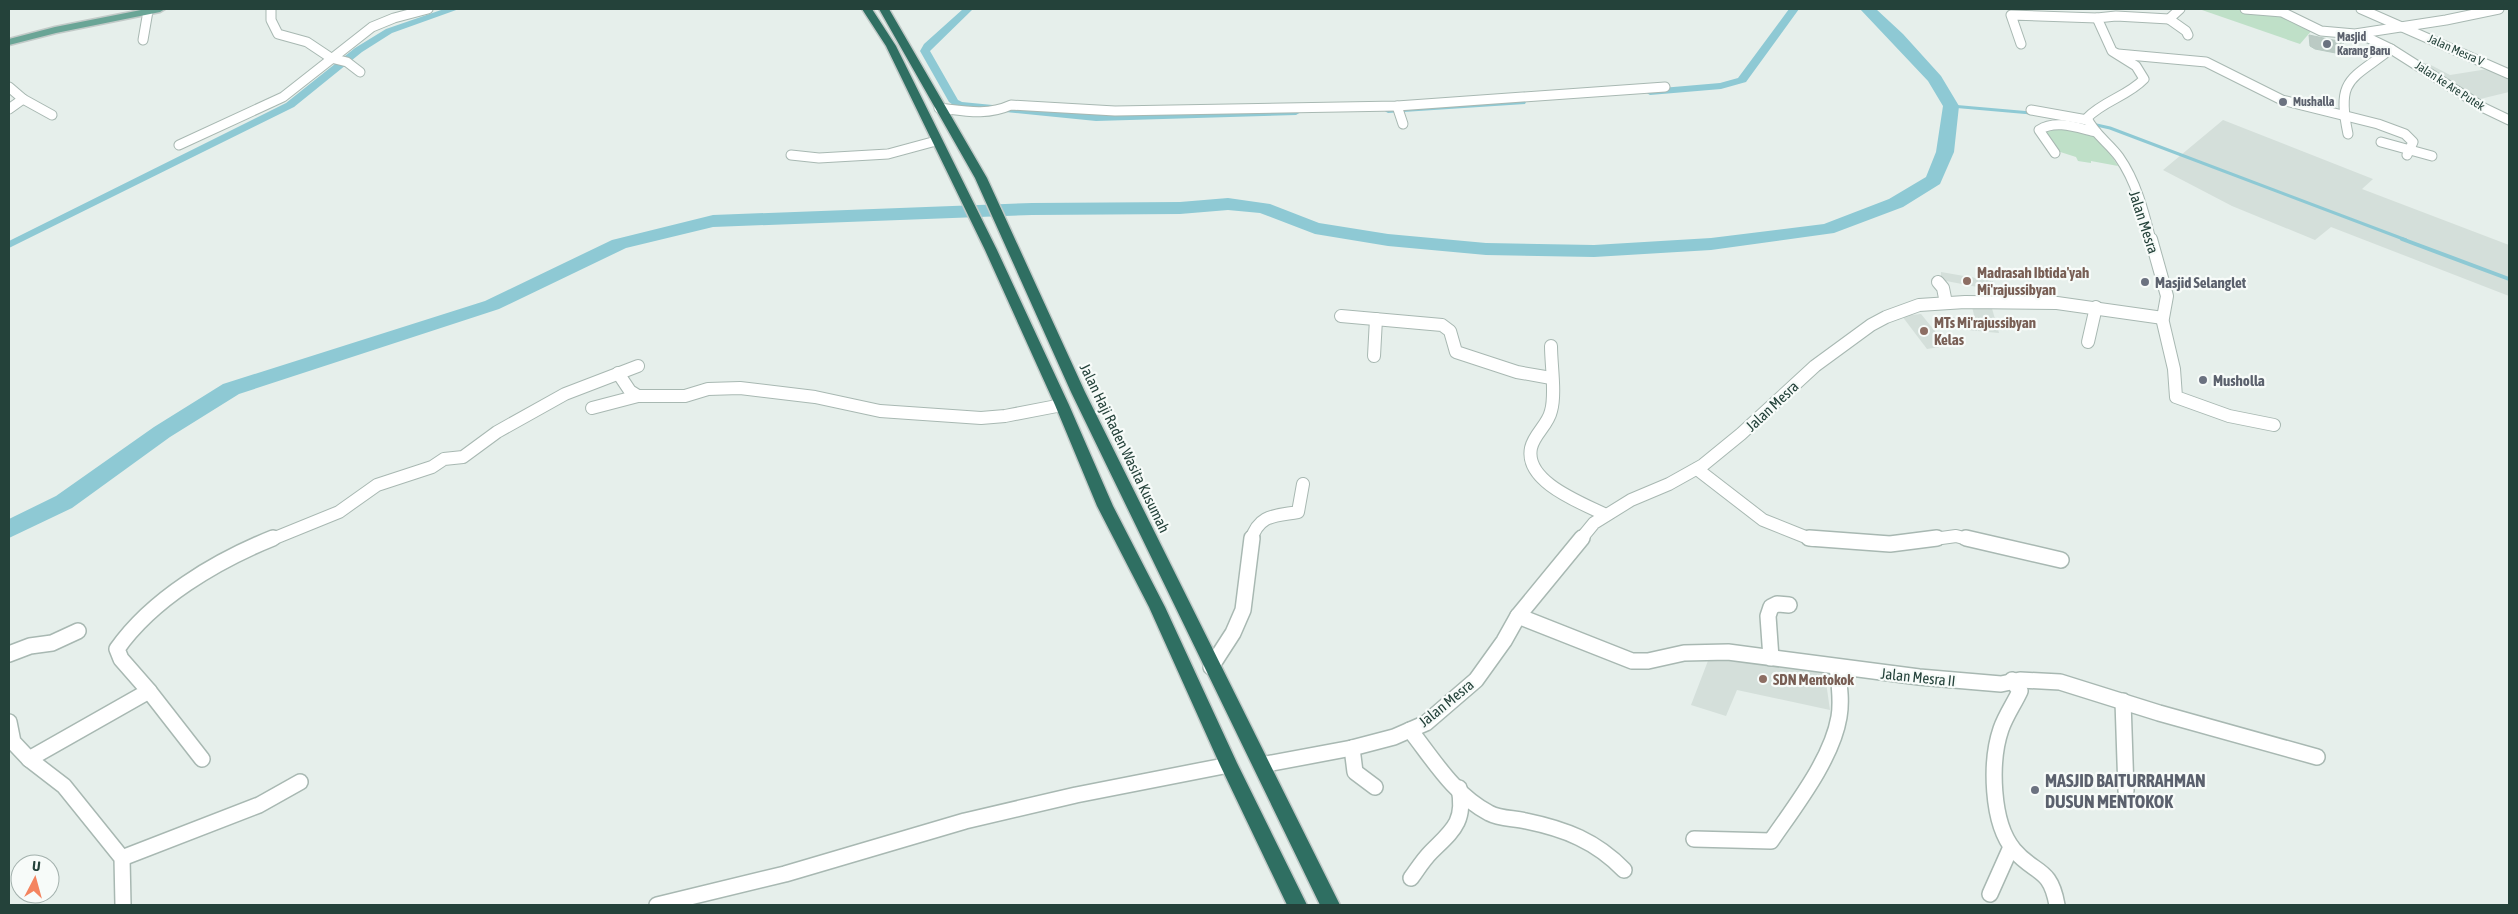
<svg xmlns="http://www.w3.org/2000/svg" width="2518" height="914" font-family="'Asap Condensed',sans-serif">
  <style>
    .built { fill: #d4dfda }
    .green { fill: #bfe0c8 }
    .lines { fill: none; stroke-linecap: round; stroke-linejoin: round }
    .stream-far1 { stroke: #8ec9d4; stroke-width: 3 }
    .stream { stroke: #8ec9d4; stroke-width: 4 }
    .canal { fill: #8ec9d4; fill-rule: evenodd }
    .river { fill: #8ec9d4; fill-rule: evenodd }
    .building { fill: #bbcac4; stroke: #b8c9c2 }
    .minor-far2-casing { stroke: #a8b8b2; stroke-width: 11 }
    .minor-far1-casing { stroke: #a8b8b2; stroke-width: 14 }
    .minor-casing { stroke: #a8b8b2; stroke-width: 18 }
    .major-casing { stroke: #c2cac8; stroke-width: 3 }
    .highway-casing { stroke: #c2cac8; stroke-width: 3 }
    .minor-far2 { stroke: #fff; stroke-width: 9 }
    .minor-far1 { stroke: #fff; stroke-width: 12 }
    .minor { stroke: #fff; stroke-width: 15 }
    .major { fill: #6aa596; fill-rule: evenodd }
    .highway { fill: #2f6f62; fill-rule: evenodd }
    .worship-dot { fill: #6b7280; stroke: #f7fbf9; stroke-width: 2 }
    .education-dot { fill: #8d6e63; stroke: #f7fbf9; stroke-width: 2 }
    .labels { text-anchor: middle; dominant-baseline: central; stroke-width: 4.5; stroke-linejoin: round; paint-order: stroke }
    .far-worship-label { font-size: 12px; font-weight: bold; fill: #5b616d; stroke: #f7fbf9; text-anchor: start }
    .far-street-label { font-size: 12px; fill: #24423a; stroke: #f7fbf9 }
    .street-label { font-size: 15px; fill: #24423a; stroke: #f7fbf9 }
    .education-label { font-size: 15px; font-weight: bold; fill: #785e54; stroke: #f7fbf9; text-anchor: start }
    .worship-label { font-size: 15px; font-weight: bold; fill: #5b616d; stroke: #f7fbf9; text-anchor: start }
    .near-worship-label { font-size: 18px; font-weight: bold; fill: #5b616d; stroke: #f7fbf9; text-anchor: start }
  </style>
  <rect width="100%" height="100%" fill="#e6efeb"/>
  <g class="built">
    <path d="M2427,63L2450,75L2494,68L2509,75V92L2476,100L2417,66Z"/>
    <path d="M2223,120L2373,179L2362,189L2509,245V296L2331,227L2315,240L2232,206L2163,170Z"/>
    <path d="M1941,272L1993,281V290L1941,280Z"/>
    <path d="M1971,303L1991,305L1999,333L1978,331Z"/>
    <path d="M1921,314L1947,346L1927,349L1902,316Z"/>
    <path d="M1942,316L1974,320L1977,331L1944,327Z"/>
    <path d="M1711,653L1824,668L1830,710L1737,690L1726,716L1691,705Z"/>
  </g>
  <g class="green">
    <path d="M2199,9L2272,11L2313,29L2300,44Z"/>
    <path d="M2047,124L2091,133L2107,149L2118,166L2091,161V163L2078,161L2076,157L2054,150L2045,136Z"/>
  </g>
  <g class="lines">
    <g class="stream-far1">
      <path d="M1951,106L2031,113"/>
      <path d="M2092,124L2110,128L2406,240"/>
    </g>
    <path class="stream" d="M2402,239L2509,279"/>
    <g class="canal">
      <path d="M444,9H459L392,33L362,52L294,107L9,248V241L286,103L355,48L386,29Z"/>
      <path d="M963,9H973L930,51L958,100L962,102L1096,115L1296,109L1301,112L1296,115L1096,121L956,107L949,102L920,51L924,44Z"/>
      <path d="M1789,9H1799L1746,82L1721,89L1650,95L1645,92L1650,89L1720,83L1738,78Z"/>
      <path d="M1521,99L1526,102L1525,104L1388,113L1383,110L1388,107Z"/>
    </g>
    <path class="river" d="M1860,9H1876L1903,34L1941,76L1959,106L1954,152L1940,184L1903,207L1834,233L1711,250L1594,257L1486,255L1388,246L1315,234L1260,213L1228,210L1180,214L1032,215L713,227L626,248L499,309L239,394L170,437L72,508L9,538V519L56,496L154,427L223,384L485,301L612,240L713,215L1032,203L1180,202L1228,198L1270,204L1319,223L1388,234L1486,243L1594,245L1711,238L1824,224L1889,199L1926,177L1936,152L1943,106L1928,81Z"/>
  </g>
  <path class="building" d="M2309,35L2343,42L2346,55L2315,49L2310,46Z"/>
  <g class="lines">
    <g class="minor-far2-casing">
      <g id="minor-far2">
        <path d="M271,9V20L278,34L307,42L331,58L347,62L360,72"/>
        <path d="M2245,9L2282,12L2321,31L2355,34L2446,20L2499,9"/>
        <path d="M2361,9L2509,74"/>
        <path d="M2169,19L2186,31L2188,35"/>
        <path d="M143,40L148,11"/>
        <path d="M2021,44L2011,15L2097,18"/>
        <path d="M2391,49L2484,108L2509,120"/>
        <path d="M2118,54L2206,62L2282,100L2378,124L2405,134L2413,142L2407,155"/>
        <path d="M9,87L23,99L9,109"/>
        <path d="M23,99L52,115"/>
        <path d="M1397,106L1403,124"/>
        <path d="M939,108C965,111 987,116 1011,105L1115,111L1397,106L1665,87"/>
        <path d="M2031,110L2087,120"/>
        <path d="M2348,134C2336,78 2351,80 2391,49L2360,34"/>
        <path d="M2381,142L2432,156"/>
        <path d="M179,145L283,97L372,27L394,18L428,9"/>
        <path d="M2055,153L2039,130C2056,119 2078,128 2096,132"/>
        <path d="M791,155L819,158L888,154L936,141"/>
        <path d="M2151,240C2144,212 2136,181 2119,157C2109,143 2094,134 2087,118C2103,101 2128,96 2144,79L2136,66L2112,51L2097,18L2116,16L2169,19L2180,9"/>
      </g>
    </g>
    <g class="minor-far1-casing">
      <g id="minor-far1">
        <path d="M1938,282L1943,288L1946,303"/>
        <path d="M1341,316L1442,325L1450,331L1456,352L1517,372L1551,378"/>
        <path d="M2162,318L2174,369L2176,397L2229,416L2274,425"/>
        <path d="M2088,342L2096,307"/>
        <path d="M1551,346C1551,365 1556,394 1551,411C1548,425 1534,434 1531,448C1524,482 1582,503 1606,515"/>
        <path d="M1374,356L1376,319"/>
        <path d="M618,373L630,391L638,396H685L708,389L740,388L815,397L880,411L981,418L1005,416L1062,405"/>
        <path d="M592,408L638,396"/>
        <path d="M1697,469L1763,520L1813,540"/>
        <path d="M270,540L339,512L377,485L432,467L444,459L463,457L497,432L565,394L638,366"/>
        <path d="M1251,540C1259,514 1275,516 1298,512L1303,484"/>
        <path d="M1580,540L1594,523L1631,500L1669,484L1703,465L1741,434L1815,366L1871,325L1886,317L1919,305L1965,302L2057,303L2163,318L2167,296L2151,239"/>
        <path d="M1927,540L1956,536L1971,540"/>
      </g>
    </g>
    <g class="minor-casing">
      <g id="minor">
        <path d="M1809,538L1890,544L1937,538"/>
        <path d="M1966,538L2061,560"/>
        <path d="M1518,616L1632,661H1648L1684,653L1728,652L1919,677L2001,684L2020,680L2060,682L2159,713L2317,757"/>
        <path d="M9,654L30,646L52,643L78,631"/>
        <path d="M1771,658L1768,616L1771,607L1777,604L1789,605"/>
        <path d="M1211,667L1233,633L1243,610L1252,538"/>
        <path d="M2012,680L2020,691C2014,704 2006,715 2001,729C1990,761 1991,823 2014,850C2035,875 2050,866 2057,905"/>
        <path d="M149,691L202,759"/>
        <path d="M2123,701L2126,791"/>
        <path d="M9,722L13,742L29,759L149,691L121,659L117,649C152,599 216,561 273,538"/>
        <path d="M1410,730C1433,759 1454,795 1489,813C1500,819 1514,818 1526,821C1565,829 1596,841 1624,870"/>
        <path d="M1352,748L1355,772L1375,787"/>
        <path d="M29,759L64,786L122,858L123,905"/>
        <path d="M1261,765L1352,748L1394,737L1426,723L1476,680L1504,641L1518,616L1582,538"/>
        <path d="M1694,839L1771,841C1795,806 1832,759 1839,717C1842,700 1839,683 1837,667"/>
        <path d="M122,858L259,805L300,782"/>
        <path d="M1411,878C1417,870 1423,860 1431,852C1452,831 1466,822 1459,788"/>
        <path d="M1990,894L2011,847"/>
        <path d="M657,905L785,874L965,821L1076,795L1229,765"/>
      </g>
    </g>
    <g class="major-casing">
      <path id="major" d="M146,9H165L160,12L56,33L9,45V39L55,27Z"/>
    </g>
    <g class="highway-casing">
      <g id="highway">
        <path d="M862,9H872L896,46L997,250L1069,405L1113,506L1165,607L1237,763L1307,905H1287L1220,765L1149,607L1097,506L1055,405L985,250L886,46Z"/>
        <path d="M879,9H889L987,178L1085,392L1340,905H1320L1071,392L975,178Z"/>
      </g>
    </g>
    <use href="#minor-far2" class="minor-far2"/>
    <use href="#minor-far1" class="minor-far1"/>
    <use href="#minor" class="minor"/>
    <use href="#major" class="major"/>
    <use href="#highway" class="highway"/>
  </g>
  <g class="worship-dot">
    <circle cx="2327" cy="44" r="5"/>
    <circle cx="2283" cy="102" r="5"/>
    <circle cx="2145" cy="282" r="5"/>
    <circle cx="2203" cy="380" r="5"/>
    <circle cx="2035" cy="790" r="5"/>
  </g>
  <g class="education-dot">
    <circle cx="1967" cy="281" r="5"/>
    <circle cx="1924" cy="331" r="5"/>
    <circle cx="1763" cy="679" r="5"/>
  </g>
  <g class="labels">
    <g class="far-worship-label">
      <text x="2337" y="37">Masjid<tspan x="2337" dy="14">Karang Baru</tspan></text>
      <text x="2293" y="102">Mushalla</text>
    </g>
    <g class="far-street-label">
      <text transform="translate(2456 50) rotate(24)">Jalan Mesra V</text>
      <text transform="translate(2450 86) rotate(33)">Jalan ke Are Putek</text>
    </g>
    <g class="street-label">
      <text transform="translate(2144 222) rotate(72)">Jalan Mesra</text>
      <text transform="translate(1772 406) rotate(-43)">Jalan Mesra</text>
      <text transform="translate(1125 448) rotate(64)">Jalan Haji Raden Wasita Kusumah</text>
      <text transform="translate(1918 677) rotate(6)">Jalan Mesra II</text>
      <text transform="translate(1446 703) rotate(-39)">Jalan Mesra</text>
    </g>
    <g class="education-label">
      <text x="1977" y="272">Madrasah Ibtida'yah<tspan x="1977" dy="17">Mi'rajussibyan</tspan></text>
      <text x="1934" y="322">MTs Mi'rajussibyan<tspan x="1934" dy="17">Kelas</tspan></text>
      <text x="1773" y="679">SDN Mentokok</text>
    </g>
    <g class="worship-label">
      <text x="2155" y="282">Masjid Selanglet</text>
      <text x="2213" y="380">Musholla</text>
    </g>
    <g class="near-worship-label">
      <text x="2045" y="780">MASJID BAITURRAHMAN<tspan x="2045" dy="21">DUSUN MENTOKOK</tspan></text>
    </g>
  </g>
  <rect width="2518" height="914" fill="none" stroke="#24423a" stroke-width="20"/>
  <g transform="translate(35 879) rotate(6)"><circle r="24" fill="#f7fbf9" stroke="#a3b1ad"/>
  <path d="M0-4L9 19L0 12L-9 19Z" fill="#f4845f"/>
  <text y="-8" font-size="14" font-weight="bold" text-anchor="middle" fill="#24423a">U</text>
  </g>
</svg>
